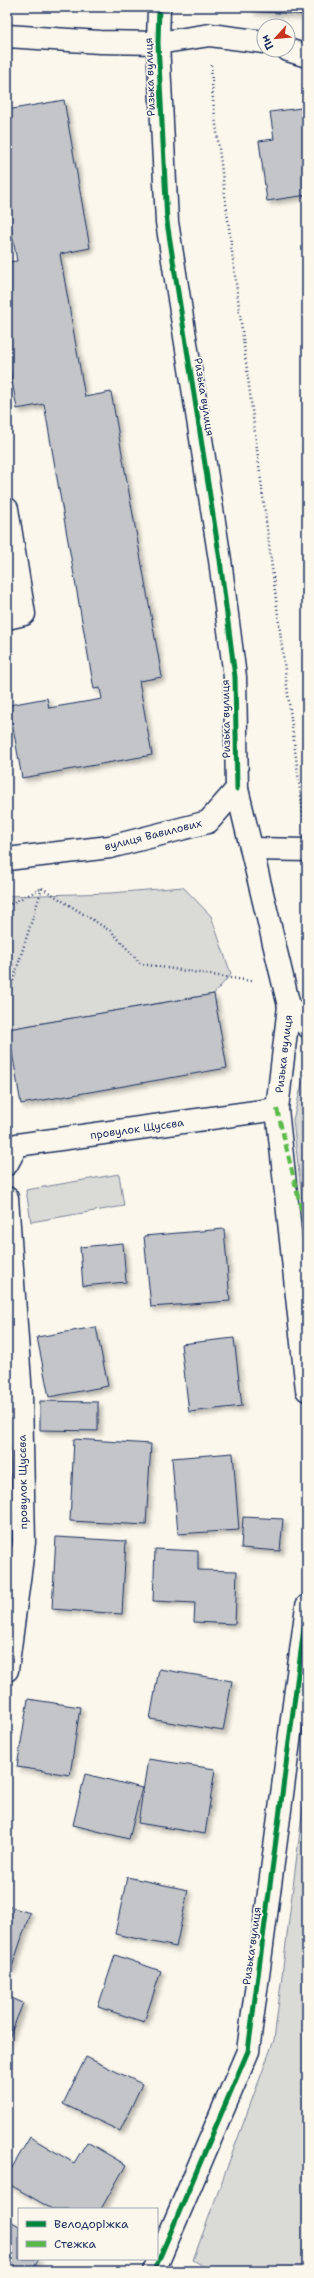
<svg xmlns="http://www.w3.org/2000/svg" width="314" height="2278" font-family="'Shantell Sans',sans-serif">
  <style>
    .green { fill: #dadad7; stroke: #7a849a }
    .building { fill: #c3c5c9; stroke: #1b2f5e; filter: url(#shadow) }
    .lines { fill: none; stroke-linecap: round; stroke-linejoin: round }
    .minor-casing { stroke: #1b2f5e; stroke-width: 25 }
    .path { stroke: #1b2f5e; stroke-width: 2.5; stroke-dasharray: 1 3; stroke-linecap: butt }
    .minor { stroke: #fbf7ec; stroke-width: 22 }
    .quiet { stroke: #58b947; stroke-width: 4; stroke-dasharray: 8 4; stroke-linecap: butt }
    .cycleway-casing { stroke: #fbf7ec; stroke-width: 8 }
    .cycleway { stroke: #00873e; stroke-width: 5 }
    .labels { text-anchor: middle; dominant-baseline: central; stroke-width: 3.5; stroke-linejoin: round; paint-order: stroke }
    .street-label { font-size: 11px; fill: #1b2f5e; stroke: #fbf7ec }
  </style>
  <defs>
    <filter id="shadow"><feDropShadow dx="3.5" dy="3.5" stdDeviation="2" flood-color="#0004"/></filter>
  </defs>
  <rect width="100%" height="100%" fill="#fbf7ec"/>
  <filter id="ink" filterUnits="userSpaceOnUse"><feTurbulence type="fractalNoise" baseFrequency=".025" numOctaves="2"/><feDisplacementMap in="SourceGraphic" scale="8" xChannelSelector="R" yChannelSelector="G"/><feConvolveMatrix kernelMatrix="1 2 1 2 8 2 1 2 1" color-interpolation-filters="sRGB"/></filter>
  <g filter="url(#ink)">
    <g class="green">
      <path d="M183,887L211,916L231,974L214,994L8,1029L9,1040H7V896L111,893Z"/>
      <path d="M307,1063V1245L293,1120Z"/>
      <path d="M119,1174L124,1206L31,1222L26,1190Z"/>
      <path d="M307,1774V2271H212L193,2260L274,2040Z"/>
    </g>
    <g class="building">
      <path d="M252,7H307V15L252,11Z"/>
      <path d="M64,100L90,248L60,254L85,397L111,392L162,677L139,681L152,755L22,778L9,705L47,698L49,708L102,699L100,688L94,689L44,404L17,409L7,353V262L17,261L7,207V110Z"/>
      <path d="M301,108L304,134H307V195L267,201L259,141L274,139L270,112Z"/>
      <path d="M307,273V299L303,274Z"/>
      <path d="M307,445V473L302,446Z"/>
      <path d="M214,994L227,1068L21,1104L8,1029Z"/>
      <path d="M224,1229L230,1301L151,1307L144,1236Z"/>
      <path d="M123,1243L126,1282L83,1286L80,1247Z"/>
      <path d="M96,1327L108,1386L49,1397L37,1337Z"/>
      <path d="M234,1338L242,1406L189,1412L181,1344Z"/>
      <path d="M40,1401L98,1402V1431L40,1430Z"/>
      <path d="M74,1439L151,1444L146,1525L70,1521Z"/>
      <path d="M233,1453L239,1530L178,1534L172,1458Z"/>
      <path d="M243,1517L283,1519L280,1551L241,1548Z"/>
      <path d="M56,1537L126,1541L122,1614L52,1609Z"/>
      <path d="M155,1549L198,1551V1570L237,1571L235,1624L194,1622L195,1603L153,1601Z"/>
      <path d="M159,1669L232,1681L223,1731L150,1719Z"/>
      <path d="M28,1699L80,1707L70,1775L17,1767Z"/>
      <path d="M148,1759L215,1769L205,1834L138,1823Z"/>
      <path d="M85,1774L142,1788L129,1839L73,1825Z"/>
      <path d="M127,1877L188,1890L176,1947L115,1934Z"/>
      <path d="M7,1906L30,1913L11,1970L7,1969Z"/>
      <path d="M115,1955L161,1971L144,2022L98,2007Z"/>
      <path d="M7,1996L23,2003L7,2043Z"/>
      <path d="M86,2057L142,2084L120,2131L63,2104Z"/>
      <path d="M30,2137L74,2163L87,2142L126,2165L101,2209H52L7,2183V2176Z"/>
      <path d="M7,2219L19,2226V2259H39L32,2271H7Z"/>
    </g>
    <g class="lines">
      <g class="minor-casing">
        <g id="minor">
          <path d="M159,7L158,43L167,222L220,560L235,677L237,789L289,1006L277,1109L307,1390"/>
          <path d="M7,36L100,42L158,43L210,35L264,42"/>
          <path d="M288,50L307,56"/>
          <path d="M7,509L24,614L7,618"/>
          <path d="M253,849L307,850"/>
          <path d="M7,859L110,847L208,822L237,789"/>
          <path d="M289,1006L307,1026"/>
          <path d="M7,1164L17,1145L277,1109"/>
          <path d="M7,1198L21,1396L24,1542L7,1670"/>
          <path d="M154,2271L248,2051L307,1606"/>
        </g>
      </g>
      <g class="path">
        <path d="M211,65L213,101L304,821"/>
        <path d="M42,888L112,932L141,964L251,981"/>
        <path d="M7,906L42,888"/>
        <path d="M7,1000L42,888"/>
      </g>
      <use href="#minor" class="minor"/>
      <path class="quiet" d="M277,1109L303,1217L307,1225"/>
      <g class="cycleway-casing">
        <g id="cycleway">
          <path d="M159,7L158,43L167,222L220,560L235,677L237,789"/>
          <path d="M154,2271L248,2051L307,1606"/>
        </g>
      </g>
      <use href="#cycleway" class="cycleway"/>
    </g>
  </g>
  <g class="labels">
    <g class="street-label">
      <text transform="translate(150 77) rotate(-92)">Ризька вулиця</text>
      <text transform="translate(204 397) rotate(81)">Ризька вулиця</text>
      <text transform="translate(226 719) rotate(-91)">Ризька вулиця</text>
      <text transform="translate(153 835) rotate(-14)">вулиця Вавилових</text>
      <text transform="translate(284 1054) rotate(-83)">Ризька вулиця</text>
      <text transform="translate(137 1129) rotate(-8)">провулок Щусєва</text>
      <text transform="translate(23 1482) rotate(-91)">провулок Щусєва</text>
      <text transform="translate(252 1946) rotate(-82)">Ризька вулиця</text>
    </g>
  </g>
  <rect width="314" height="2278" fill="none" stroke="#fbf7ec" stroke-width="24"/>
  <rect x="12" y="12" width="290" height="2254" fill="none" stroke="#1b2f5e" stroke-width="1.5" filter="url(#ink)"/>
  <rect x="18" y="2208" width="140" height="52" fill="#fbf7ec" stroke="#a1a7b3"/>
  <rect x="26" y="2221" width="20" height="6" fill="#00873e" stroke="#a1a7b3"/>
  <text x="54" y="2228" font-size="12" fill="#1b2f5e">Велодоріжка</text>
  <rect x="26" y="2241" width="20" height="6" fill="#58b947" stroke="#a1a7b3"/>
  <text x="54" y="2248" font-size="12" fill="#1b2f5e">Стежка</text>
  <g transform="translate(276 38) rotate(243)"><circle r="19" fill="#fbf7ec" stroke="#a1a7b3"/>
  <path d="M0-3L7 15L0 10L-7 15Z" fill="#c8321e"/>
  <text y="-6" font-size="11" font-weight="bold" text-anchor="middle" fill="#1b2f5e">Пн</text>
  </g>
</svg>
